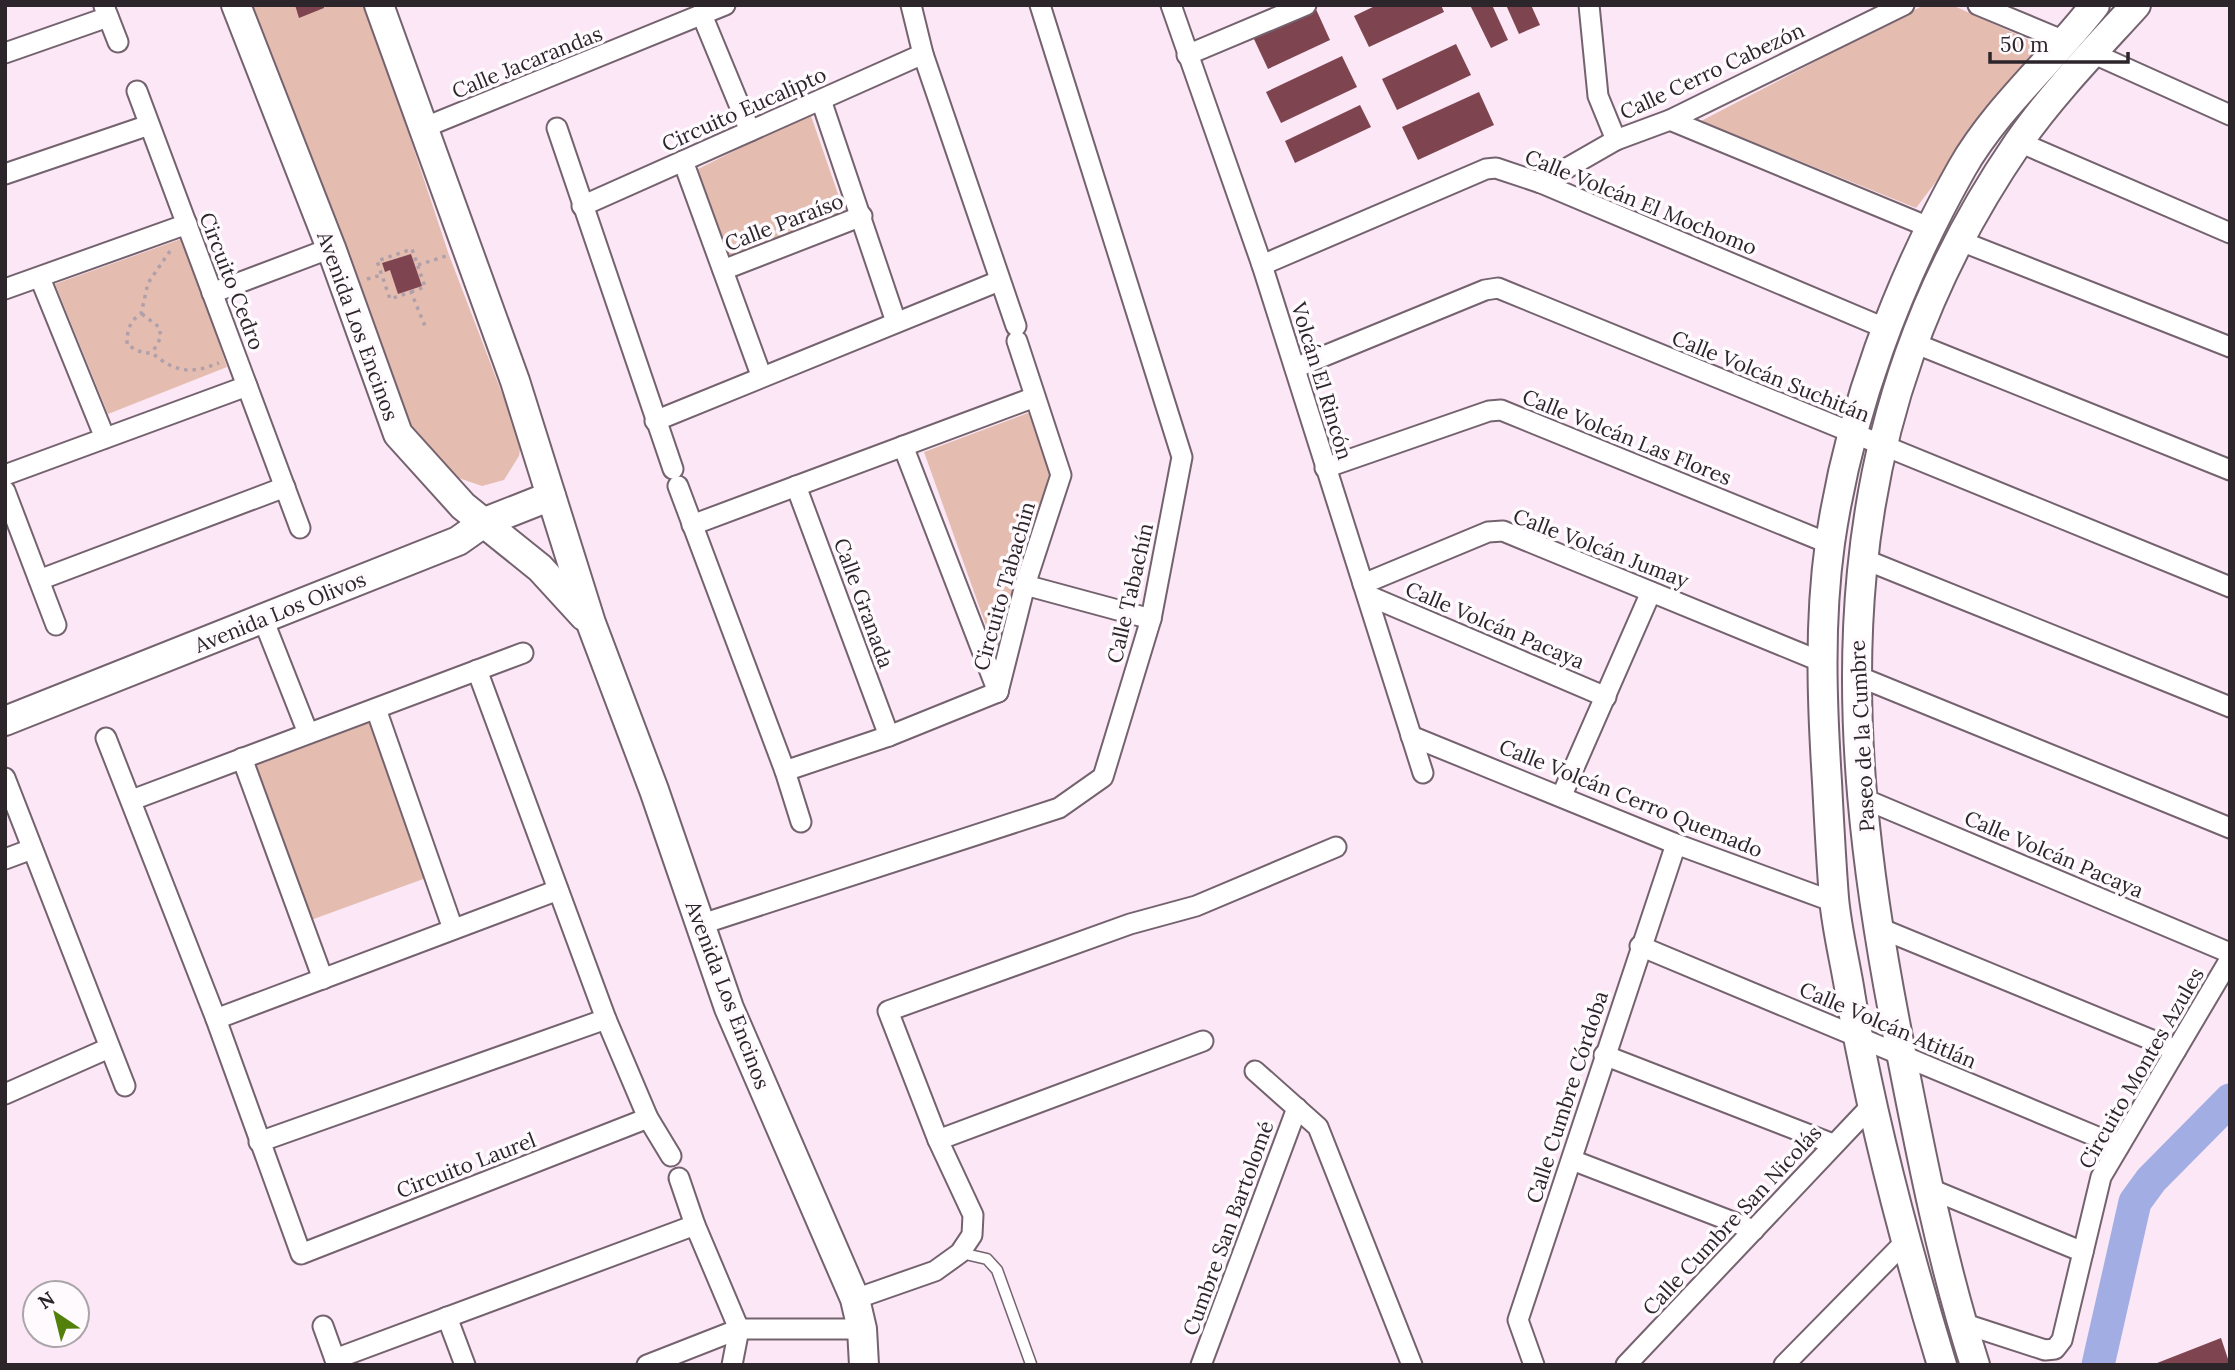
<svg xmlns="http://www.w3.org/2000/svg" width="2235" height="1370" font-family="Lora,serif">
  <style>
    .green { fill: #e5bdb0 }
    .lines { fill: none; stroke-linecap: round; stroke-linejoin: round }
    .river { stroke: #a2ade3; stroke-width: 33 }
    .building { fill: #7e4550 }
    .lane-casing { stroke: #74636f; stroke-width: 13 }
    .street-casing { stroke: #74636f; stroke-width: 23 }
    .secondary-casing { stroke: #74636f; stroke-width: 32 }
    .path { stroke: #afa0aa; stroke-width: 3.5; stroke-dasharray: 3.5 5; stroke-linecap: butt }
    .lane { stroke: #fff; stroke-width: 10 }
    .street { stroke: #fff; stroke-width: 19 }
    .secondary { stroke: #fff; stroke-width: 28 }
    .labels { text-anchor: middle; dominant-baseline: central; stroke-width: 7; stroke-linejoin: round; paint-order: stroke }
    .street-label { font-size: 21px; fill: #2c252a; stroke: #fefafd }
  </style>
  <rect width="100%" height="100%" fill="#fbe7f5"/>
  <g class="green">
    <path d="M249,5H366L449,255L521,443L519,456L504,480L482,486L450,475L412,428Z"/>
    <path d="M1924,5H1952L2040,45L1916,208L1701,121Z"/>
    <path d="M810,113L846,217L727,261L698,169Z"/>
    <path d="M184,238L227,367L108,414L55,284Z"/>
    <path d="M1033,411L1055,479L1006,646L993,645L924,452Z"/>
    <path d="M372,720L426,878L311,920L253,764Z"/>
  </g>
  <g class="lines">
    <path class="river" d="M2098,1365L2135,1202L2151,1180L2230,1100"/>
  </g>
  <g class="building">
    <path d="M295,5H323L324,8L299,18Z"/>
    <path d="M1377,5H1441L1444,12L1369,47L1354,16Z"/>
    <path d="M1470,5H1492L1508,40L1491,48Z"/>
    <path d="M1506,5H1531L1540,25L1519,34Z"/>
    <path d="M1315,7L1330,40L1268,69L1253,37Z"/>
    <path d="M1456,44L1471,75L1397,110L1382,79Z"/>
    <path d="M1342,56L1357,87L1281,123L1266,92Z"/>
    <path d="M1479,92L1494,125L1418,160L1402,127Z"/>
    <path d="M1360,105L1371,127L1295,163L1285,141Z"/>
    <path d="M411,254L422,286L398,294L390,270L385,272L382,263Z"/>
    <path d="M2221,1338L2230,1365H2152Z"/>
  </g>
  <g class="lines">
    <g class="lane-casing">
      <path id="lane" d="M961,1253L987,1259L997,1270L1031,1364"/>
    </g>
    <g class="street-casing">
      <g id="street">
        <path d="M911,5L923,54L1016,326"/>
        <path d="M1171,5L1262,265L1423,773"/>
        <path d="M1589,5L1598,96L1616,140"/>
        <path d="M1978,5L2067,42"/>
        <path d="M104,6L118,42"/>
        <path d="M702,15L750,131"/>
        <path d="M5,53L108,17"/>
        <path d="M2092,53L2230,115"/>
        <path d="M1187,55L1306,5"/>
        <path d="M137,91L300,528"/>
        <path d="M821,100L896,322"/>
        <path d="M1670,120L1931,228"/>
        <path d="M423,128L725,5"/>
        <path d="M557,128L673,469"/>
        <path d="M2019,142L2230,233"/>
        <path d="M683,161L761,375"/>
        <path d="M5,174L149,125"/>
        <path d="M1541,183L1616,140L1670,120L1904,5"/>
        <path d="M582,206L923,54"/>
        <path d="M1958,240L2230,347"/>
        <path d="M1262,265L1486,169L1496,168L1541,183L1887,329"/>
        <path d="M723,270L862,216"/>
        <path d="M40,278L105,438"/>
        <path d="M5,289L187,224"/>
        <path d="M212,293L331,248"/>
        <path d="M1914,343L2230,470"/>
        <path d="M1295,368L1485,290L1498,288L2230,587"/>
        <path d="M655,421L999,281"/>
        <path d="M903,446L998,692"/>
        <path d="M1325,468L1489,411L1501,410L1830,544"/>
        <path d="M5,475L247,386"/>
        <path d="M678,486L785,771L801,822"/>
        <path d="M796,486L889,736"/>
        <path d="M5,491L56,625"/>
        <path d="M692,525L1035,397"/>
        <path d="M1861,558L2230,707"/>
        <path d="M39,580L285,487"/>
        <path d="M1363,584L1488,532L1503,531L1822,662"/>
        <path d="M1025,585L1151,619"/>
        <path d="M1367,595L1606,697"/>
        <path d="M263,619L308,733"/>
        <path d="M477,670L606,1019L648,1118L671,1156"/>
        <path d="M1855,675L2230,828"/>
        <path d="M998,692L1025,585L1061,475L1017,341"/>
        <path d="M376,709L453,929"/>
        <path d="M1411,736L1676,844L1834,902"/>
        <path d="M106,738L216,1019L301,1254L648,1118"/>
        <path d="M242,758L323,979"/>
        <path d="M785,771L889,736L998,692"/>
        <path d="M5,778L125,1086"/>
        <path d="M1562,795L1651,592"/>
        <path d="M1862,798L2230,953"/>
        <path d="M132,800L523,653"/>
        <path d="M5,859L32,849"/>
        <path d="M699,925L1059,808L1103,777L1151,619L1182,457L1040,5"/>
        <path d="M1877,927L2176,1050"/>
        <path d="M1640,946L2119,1146"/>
        <path d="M216,1019L558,890"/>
        <path d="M1604,1055L1833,1144"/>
        <path d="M1255,1071L1318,1127L1412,1365"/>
        <path d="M5,1094L109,1048"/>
        <path d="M938,1140L1203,1041"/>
        <path d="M259,1142L606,1019"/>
        <path d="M1572,1160L1754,1230"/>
        <path d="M679,1178L695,1225"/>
        <path d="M1928,1188L2083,1252"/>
        <path d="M855,1299L935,1271L960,1253L972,1235L973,1215L938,1140L888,1011L1130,924L1196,906L1336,847"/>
        <path d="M447,1317L465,1365"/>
        <path d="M1962,1323L2045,1350L2055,1349L2062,1340L2101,1177L2230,959"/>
        <path d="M323,1326L337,1365"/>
        <path d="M335,1359L695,1225L739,1329L732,1365"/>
        <path d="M647,1365L739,1329H862"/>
        <path d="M1201,1365L1297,1108"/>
        <path d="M1534,1365L1518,1320L1676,844"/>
        <path d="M1626,1365L1871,1106"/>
        <path d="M1784,1365L1905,1242"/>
      </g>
    </g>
    <g class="secondary-casing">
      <g id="secondary">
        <path d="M236,5L331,248L398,434L463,506L540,568L584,616"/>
        <path d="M379,5L515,381L591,623L654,790L729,1008L855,1299L862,1329L864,1365"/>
        <path d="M5,721L458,541L485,522L551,496"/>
        <path d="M1942,1365C1905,1244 1873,1123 1851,999C1846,965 1837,932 1834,898C1831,860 1829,821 1827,782C1822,703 1819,622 1830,543C1849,412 1897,283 1962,168C1997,107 2053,60 2095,5"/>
        <path d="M1975,1365C1940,1256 1919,1144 1897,1032C1834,712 1826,423 2018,143C2052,94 2096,49 2136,5"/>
      </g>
    </g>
    <g class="path">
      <path d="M170,251L148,283L141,314C129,321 127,331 127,345L143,353H152C176,373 191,374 219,363"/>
      <path d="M418,265L446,256"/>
      <path d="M367,279L382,275"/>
      <path d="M411,292L425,287L412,249L377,261L390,299L411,292L425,326"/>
      <path d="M142,314L159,327L161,337L152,353"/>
    </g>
    <use href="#lane" class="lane"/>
    <use href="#street" class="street"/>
    <use href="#secondary" class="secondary"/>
  </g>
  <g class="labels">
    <g class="street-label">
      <text transform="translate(527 62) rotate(-22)">Calle Jacarandas</text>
      <text transform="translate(1712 71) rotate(-25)">Calle Cerro Cabezón</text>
      <text transform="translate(744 109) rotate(-24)">Circuito Eucalipto</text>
      <text transform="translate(1641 202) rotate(22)">Calle Volcán El Mochomo</text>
      <text transform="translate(784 222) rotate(-21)">Calle Paraíso</text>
      <text transform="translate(232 281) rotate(69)">Circuito Cedro</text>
      <text transform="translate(358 326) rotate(70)">Avenida Los Encinos</text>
      <text transform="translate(1771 376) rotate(22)">Calle Volcán Suchitán</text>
      <text transform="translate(1322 381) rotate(73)">Volcán El Rincón</text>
      <text transform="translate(1627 437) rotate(22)">Calle Volcán Las Flores</text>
      <text transform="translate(1601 548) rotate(21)">Calle Volcán Jumay</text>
      <text transform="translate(1004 586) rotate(-74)">Circuito Tabachin</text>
      <text transform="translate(1130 593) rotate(-77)">Calle Tabachín</text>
      <text transform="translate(864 603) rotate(70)">Calle Granada</text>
      <text transform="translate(280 612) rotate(-22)">Avenida Los Olivos</text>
      <text transform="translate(1495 625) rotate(23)">Calle Volcán Pacaya</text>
      <text transform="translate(1862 736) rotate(-93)">Paseo de la Cumbre</text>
      <text transform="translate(1631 798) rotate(22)">Calle Volcán Cerro Quemado</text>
      <text transform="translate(2054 854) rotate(23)">Calle Volcán Pacaya</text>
      <text transform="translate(728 995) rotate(69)">Avenida Los Encinos</text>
      <text transform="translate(1888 1025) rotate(23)">Calle Volcán Atitlán</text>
      <text transform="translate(2141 1068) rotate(-60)">Circuito Montes Azules</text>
      <text transform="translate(1567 1097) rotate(-72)">Calle Cumbre Córdoba</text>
      <text transform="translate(466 1165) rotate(-21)">Circuito Laurel</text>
      <text transform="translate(1732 1220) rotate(-47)">Calle Cumbre San Nicolás</text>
      <text transform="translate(1228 1228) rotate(-70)">Cumbre San Bartolomé</text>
    </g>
  </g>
  <rect width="2235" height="1370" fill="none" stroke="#2c252a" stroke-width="14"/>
  <g transform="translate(56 1314) rotate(325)"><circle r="33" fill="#fefafd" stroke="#aaa5a9" stroke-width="2"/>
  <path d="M0-5L12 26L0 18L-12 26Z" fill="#52800b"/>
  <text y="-10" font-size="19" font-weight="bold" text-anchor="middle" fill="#2c252a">N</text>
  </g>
  <path d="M1990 52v10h138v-10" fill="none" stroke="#2c252a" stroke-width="3.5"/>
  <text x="2000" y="52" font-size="21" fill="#2c252a" stroke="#fefafd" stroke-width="5" paint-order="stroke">50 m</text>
</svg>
